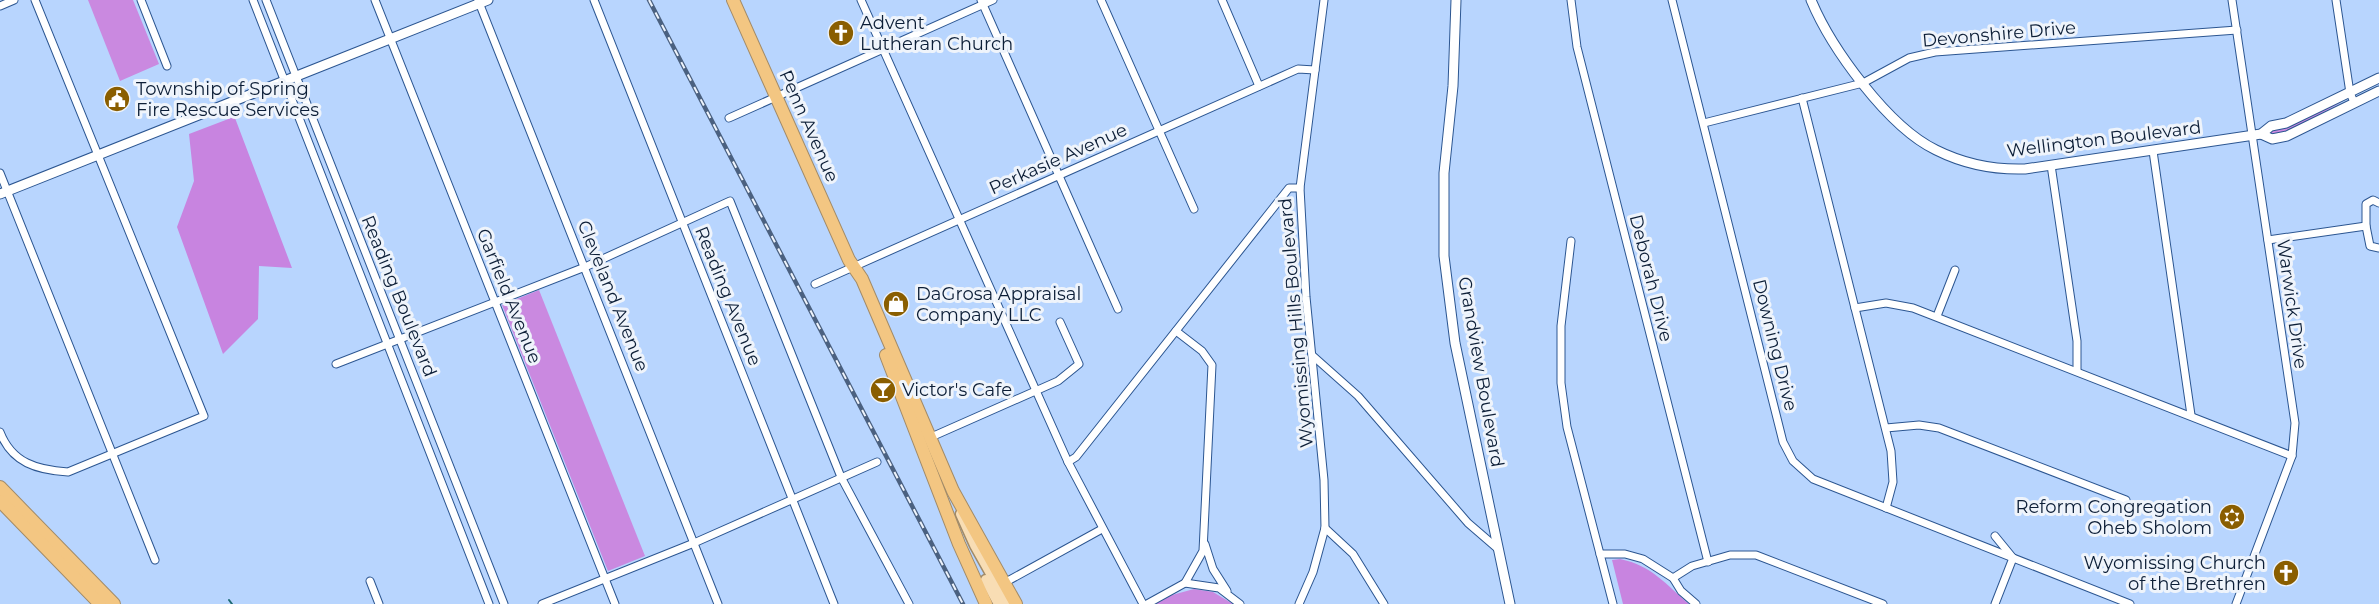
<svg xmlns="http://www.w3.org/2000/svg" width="2379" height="604" font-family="Montserrat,sans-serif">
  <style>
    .green { fill: #ca89e0 }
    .forest { fill: #c884e0 }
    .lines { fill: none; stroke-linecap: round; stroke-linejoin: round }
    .stream { stroke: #1e6a73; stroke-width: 2 }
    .street-casing { stroke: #2c5691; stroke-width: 9 }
    .secondary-casing { stroke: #2c5691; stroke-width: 11 }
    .primary-casing { stroke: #a28b68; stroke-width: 13 }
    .highway-casing { stroke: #a28b68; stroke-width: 14 }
    .street { stroke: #fff; stroke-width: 7 }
    .secondary { stroke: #fff; stroke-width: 9 }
    .primary { stroke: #f8ddb4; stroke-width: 10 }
    .highway { stroke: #f3c682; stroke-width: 12 }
    .rail-casing { stroke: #4b6180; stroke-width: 4.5 }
    .rail { stroke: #eff4fb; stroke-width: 2; stroke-dasharray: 7; stroke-linecap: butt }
    .labels { text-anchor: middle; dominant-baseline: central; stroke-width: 6; stroke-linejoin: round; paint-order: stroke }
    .poi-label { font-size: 18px; fill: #0c1e37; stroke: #eff4fb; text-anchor: start }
    .street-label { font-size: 18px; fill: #0c1e37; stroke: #eff4fb }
  </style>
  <rect width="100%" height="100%" fill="#b8d5fe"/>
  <g class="green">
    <path d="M88,0H133L159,64L120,81Z"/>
    <path d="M2342,102L2289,131L2269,135V132Z"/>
    <path d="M539,290L645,556L608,571L502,305Z"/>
    <path d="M1194,589L1213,592L1233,604H1155L1172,595Z"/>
  </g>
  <g class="forest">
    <path d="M231,118H235L292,268L259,266L258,319L223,354L177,227L194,181L189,134Z"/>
    <path d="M1620,559C1653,566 1665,584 1689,604H1623L1612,560Z"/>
  </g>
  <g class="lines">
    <path class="stream" d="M229,600L232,604"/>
    <g class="street-casing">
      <g id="street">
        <path d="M141,0L167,66"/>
        <path d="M253,0L489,604"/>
        <path d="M266,0L504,604"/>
        <path d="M375,0L615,604"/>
        <path d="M478,0L718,604"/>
        <path d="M594,0L834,604"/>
        <path d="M861,0L1068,462"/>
        <path d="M981,0L1118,309"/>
        <path d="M1101,0L1194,209"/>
        <path d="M1222,0L1259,86"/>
        <path d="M1571,0L1577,47L1708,562"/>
        <path d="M1672,0L1783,442L1793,461L1813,479L2130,604"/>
        <path d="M2232,0L2295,423L2292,456L2236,604"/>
        <path d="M2336,0L2350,93L2354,102"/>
        <path d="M0,6L14,0"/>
        <path d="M1802,98L1891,451L1893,482L1886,508"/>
        <path d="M729,118L993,0"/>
        <path d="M1704,123L1863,83L1909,58L1935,52L2237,30"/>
        <path d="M2153,151L2191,415"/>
        <path d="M2051,165L2077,341V370"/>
        <path d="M0,173L155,560"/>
        <path d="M2379,203L2373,200L2366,204V226L2370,246L2379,248"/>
        <path d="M2268,240L2366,226"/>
        <path d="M1571,241L1561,326V383L1567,427L1613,604"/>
        <path d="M815,284L1298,69L1315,70"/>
        <path d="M1855,308L1886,303L1913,308L2292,456"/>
        <path d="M1937,316L1955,270"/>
        <path d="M1176,331L1202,351L1212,365L1203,551L1185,583L1219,588L1240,604"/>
        <path d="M1313,356L1358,396L1468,523L1497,548"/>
        <path d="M336,364L585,267L730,201L841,477L909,604"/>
        <path d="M1886,428L1919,425L1939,428L2126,500"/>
        <path d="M0,432C12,463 37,470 68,472L204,416L35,0"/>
        <path d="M929,438L1058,381L1079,364L1060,322"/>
        <path d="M1325,528L1353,554L1384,604"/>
        <path d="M1995,536L2013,558"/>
        <path d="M1205,544L1213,569L1227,591"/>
        <path d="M1600,554H1625L1643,559L1673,578L1681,591L1696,604"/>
        <path d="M1673,578L1692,566L1730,555H1756L1883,604"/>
        <path d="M370,581L379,604"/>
        <path d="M1004,583L1102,529"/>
        <path d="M542,604L694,543L877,462"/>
        <path d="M1143,604L1068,462L1076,457L1289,188H1300"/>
        <path d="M1147,604L1185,583"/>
        <path d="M1299,604L1313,572L1325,528L1324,480L1306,297L1300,188L1324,0"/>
        <path d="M1995,604L2013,558"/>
      </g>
    </g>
    <g class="secondary-casing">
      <g id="secondary">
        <path d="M1456,0L1453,86L1444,173V256L1455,343L1510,604"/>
        <path d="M1811,0C1831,48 1888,127 1936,150C1964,164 1994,170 2025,169L2261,134L2271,126L2286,123L2379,78"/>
        <path d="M2261,134L2272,139L2287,136L2379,91"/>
        <path d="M0,194L488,0"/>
      </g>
    </g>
    <g class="primary-casing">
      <g id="primary">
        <path d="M961,514L975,545L1008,604"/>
        <path d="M986,580L999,604"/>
      </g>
    </g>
    <g class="highway-casing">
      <g id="highway">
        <path d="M733,0L849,260L862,279L953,491L1016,604"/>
        <path d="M886,355L959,544L986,604"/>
        <path d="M0,487L114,604"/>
        <path d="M0,501L100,604"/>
      </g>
    </g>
    <use href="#street" class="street"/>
    <use href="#secondary" class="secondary"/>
    <use href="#primary" class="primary"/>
    <use href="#highway" class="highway"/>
    <g class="rail-casing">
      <path id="rail" d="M649,0L963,604"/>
    </g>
    <use href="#rail" class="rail"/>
  </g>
  <defs>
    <g id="church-disc" transform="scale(1.35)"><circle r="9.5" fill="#8a5e00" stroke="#eff4fb"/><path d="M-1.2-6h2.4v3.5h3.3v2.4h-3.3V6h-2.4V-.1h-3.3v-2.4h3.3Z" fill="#fff"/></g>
    <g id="civic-disc" transform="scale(1.35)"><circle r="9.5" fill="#8a5e00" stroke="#eff4fb"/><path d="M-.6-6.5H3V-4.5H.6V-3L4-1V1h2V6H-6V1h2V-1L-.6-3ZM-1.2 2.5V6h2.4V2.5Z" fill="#fff"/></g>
    <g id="shop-disc" transform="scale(1.35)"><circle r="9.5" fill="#8a5e00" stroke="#eff4fb"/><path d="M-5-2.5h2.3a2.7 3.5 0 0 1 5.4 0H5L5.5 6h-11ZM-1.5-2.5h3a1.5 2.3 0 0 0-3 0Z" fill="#fff"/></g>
    <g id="bar-disc" transform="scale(1.35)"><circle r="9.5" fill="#8a5e00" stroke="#eff4fb"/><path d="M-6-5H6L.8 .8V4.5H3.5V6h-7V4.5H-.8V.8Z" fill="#fff"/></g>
    <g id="synagogue-disc" transform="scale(1.35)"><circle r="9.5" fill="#8a5e00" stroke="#eff4fb"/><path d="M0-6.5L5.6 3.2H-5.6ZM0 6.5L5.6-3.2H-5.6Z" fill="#fff"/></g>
  </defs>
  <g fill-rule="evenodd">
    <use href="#church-disc" x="841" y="33"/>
    <use href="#civic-disc" x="117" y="99"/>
    <use href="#shop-disc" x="896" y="304"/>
    <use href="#bar-disc" x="883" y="390"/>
    <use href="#synagogue-disc" x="2232" y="517"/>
    <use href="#church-disc" x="2286" y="573"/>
  </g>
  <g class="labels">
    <g class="poi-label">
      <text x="860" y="23">Advent<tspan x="860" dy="21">Lutheran Church</tspan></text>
      <text x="136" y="89">Township of Spring<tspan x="136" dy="21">Fire Rescue Services</tspan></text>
      <text x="916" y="294">DaGrosa Appraisal<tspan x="916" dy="21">Company LLC</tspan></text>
      <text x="902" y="390">Victor's Cafe</text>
      <text x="2212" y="507" text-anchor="end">Reform Congregation<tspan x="2212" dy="21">Oheb Sholom</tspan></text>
      <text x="2266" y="563" text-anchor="end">Wyomissing Church<tspan x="2266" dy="21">of the Brethren</tspan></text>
    </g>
    <g class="street-label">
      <text transform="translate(1999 34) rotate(-5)">Devonshire Drive</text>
      <text transform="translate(809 126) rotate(66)">Penn Avenue</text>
      <text transform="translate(2104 139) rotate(-7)">Wellington Boulevard</text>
      <text transform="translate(1058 159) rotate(-24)">Perkasie Avenue</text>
      <text transform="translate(1651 278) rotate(76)">Deborah Drive</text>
      <text transform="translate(399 296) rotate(68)">Reading Boulevard</text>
      <text transform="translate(509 296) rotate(68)">Garfield Avenue</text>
      <text transform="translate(613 296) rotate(68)">Cleveland Avenue</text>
      <text transform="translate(728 296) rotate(68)">Reading Avenue</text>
      <text transform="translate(2292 304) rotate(82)">Warwick Drive</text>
      <text transform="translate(1296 323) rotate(-95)">Wyomissing Hills Boulevard</text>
      <text transform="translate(1775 345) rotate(76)">Downing Drive</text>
      <text transform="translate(1481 372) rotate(80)">Grandview Boulevard</text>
    </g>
  </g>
</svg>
